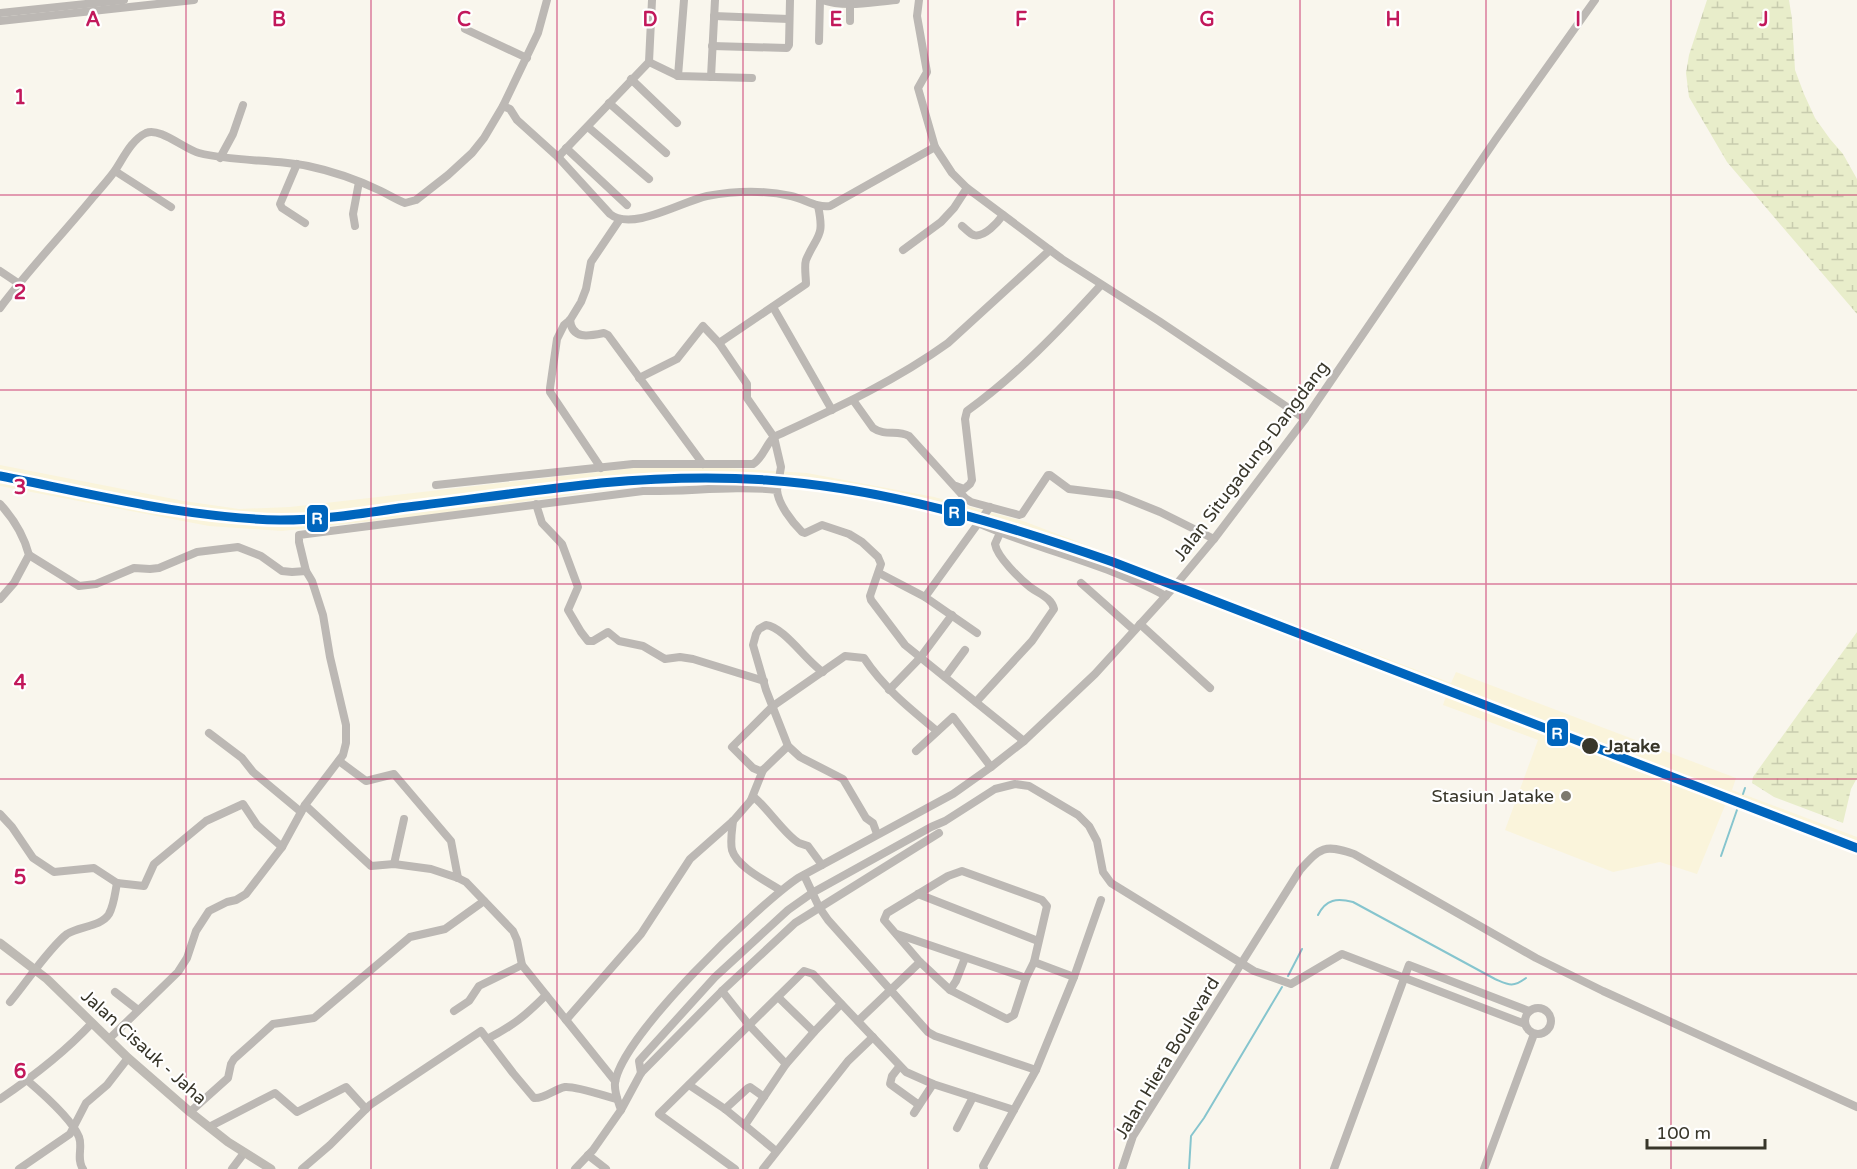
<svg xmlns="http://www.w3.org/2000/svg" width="1857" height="1169" font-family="'Varela Round',sans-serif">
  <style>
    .built { fill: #faf4db }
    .wetland { fill: url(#wetland-marsh) }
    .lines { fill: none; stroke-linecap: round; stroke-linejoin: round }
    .stream { stroke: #86c5ce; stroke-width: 2 }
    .minor { stroke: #bcb8b4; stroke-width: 8 }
    .major { stroke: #bebab4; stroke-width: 9 }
    .rail-1-casing { stroke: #fff; stroke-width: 14 }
    .rail-1 { stroke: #0065bd; stroke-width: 9 }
    .grid { fill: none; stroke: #c2185b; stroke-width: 1.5; stroke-opacity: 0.55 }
    .stop-dot { fill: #38362a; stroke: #fff; stroke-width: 2 }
    .poi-dot { fill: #7c796e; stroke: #fff; stroke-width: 2 }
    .labels { text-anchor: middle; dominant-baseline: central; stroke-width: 4.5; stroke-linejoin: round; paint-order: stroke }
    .street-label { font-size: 18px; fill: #38362a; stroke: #fff }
    .stop-label { font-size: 18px; font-weight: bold; fill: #38362a; stroke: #fff; text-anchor: start }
    .poi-label { font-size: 18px; fill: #38362a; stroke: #fff; text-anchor: end }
    .grid-label { font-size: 20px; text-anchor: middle; font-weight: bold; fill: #c2185b; stroke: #fff; stroke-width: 4.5; stroke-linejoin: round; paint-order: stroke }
    .line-badge { stroke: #fff; stroke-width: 2 }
    .badge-label { font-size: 16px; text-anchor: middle; font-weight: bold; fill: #fff }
  </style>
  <defs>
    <pattern id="wetland-marsh" width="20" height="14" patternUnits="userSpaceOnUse" patternTransform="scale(1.5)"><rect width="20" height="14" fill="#e8edca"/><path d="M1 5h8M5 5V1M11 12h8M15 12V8" fill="none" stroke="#c8ccae"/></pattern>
  </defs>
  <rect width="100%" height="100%" fill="#f9f6ed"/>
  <path class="built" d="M0,465L184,501L239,509L290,507L642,467H710L807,473L934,497L1023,521L1451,683L1456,672L1736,778L1732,790L1857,837V854L1726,803L1697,874L1660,862L1613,872L1505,830L1538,740L1443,705L1446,696L1061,548L968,518L820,490L758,485L642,484L455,512L282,531L209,526L0,486Z"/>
  <g class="wetland">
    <path d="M1707,0H1789L1792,19L1795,70L1804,94L1815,118L1830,139L1843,154L1857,179V314L1727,162L1689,97L1686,73L1689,55Z"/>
    <path d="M1857,632V778L1851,789L1843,823L1774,797L1752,783L1753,777Z"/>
  </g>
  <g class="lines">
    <g class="stream">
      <path d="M1743,794L1745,788"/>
      <path d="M1721,856L1738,807"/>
      <path d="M1318,915C1326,899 1337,898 1353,902L1495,979C1509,985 1512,988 1526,978"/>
      <path d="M1288,976L1302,949"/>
      <path d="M1189,1169L1191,1136L1204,1118L1282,987"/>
    </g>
    <g class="minor">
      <path d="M822,0C846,8 871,2 896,0"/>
      <path d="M919,0L917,16L927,72L918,88L935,147L952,173L967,188L1062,259L1159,321L1305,419"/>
      <path d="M0,13L124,0"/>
      <path d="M714,16L789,19"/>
      <path d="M0,21L194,0"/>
      <path d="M850,21V5"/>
      <path d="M465,29L527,58"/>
      <path d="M819,41L820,0"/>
      <path d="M712,46L787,48L789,45L790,0"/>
      <path d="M649,62L678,76L752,78"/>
      <path d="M678,76L684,0"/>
      <path d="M711,77L715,0"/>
      <path d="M631,79L677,123"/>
      <path d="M609,103L666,153"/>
      <path d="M503,106L510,109L517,120L558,157L610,214C632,232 683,201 707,196C734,191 764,190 791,196C805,199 816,208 830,206L935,147"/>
      <path d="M588,127L649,179"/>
      <path d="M566,148L627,205"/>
      <path d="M558,157L649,62L652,0"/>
      <path d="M220,158L233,134L243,105"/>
      <path d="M297,164L280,204L282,208L305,223"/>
      <path d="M115,171L171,207"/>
      <path d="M355,226L353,214L359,182"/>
      <path d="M962,226C966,229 970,234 974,235C984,238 998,222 1003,215"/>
      <path d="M903,250L941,222L954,208L967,188"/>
      <path d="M0,271L18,283"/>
      <path d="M773,307L832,410"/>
      <path d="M0,308C29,269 63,234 94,196C101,188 108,180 114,172C123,159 131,140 146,133C160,127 184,149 199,153C235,162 272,159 308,166C332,171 358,180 381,191C389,195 397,200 405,203L416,200L448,175L472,153L484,138L503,106L538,33L547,0"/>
      <path d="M570,320C572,340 589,336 604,333L608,335L703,464"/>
      <path d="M719,343L806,284C806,277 804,266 806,260C817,234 825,238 818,206"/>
      <path d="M639,378L677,359L703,326L719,343L747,384V398L774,437L781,467L777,490"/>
      <path d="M853,400L873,428C886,437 897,429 909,436L965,498L971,502L1019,515L1022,514L1048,475H1050L1069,489L1118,495L1160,512L1214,539"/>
      <path d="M601,468L550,392V388L557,339L564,325L570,320L581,302L586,289L591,262L620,219"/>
      <path d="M436,485L633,464H753C763,458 766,444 774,437C834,409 894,382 948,343L1050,250"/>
      <path d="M956,486L964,489L970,484L972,480L965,419L967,411C1017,375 1059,331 1101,285"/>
      <path d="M0,504C13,518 24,536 29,555L14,583L0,599"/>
      <path d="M536,504L542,523L562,544L578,587L568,610L581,632L588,641H593L608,632L619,641L643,646L665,659L680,657L693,659L764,681"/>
      <path d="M978,523C1039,550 1107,564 1166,596"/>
      <path d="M29,555L79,586L96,584L134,568L150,569L159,568L197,552L238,547L261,556L282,571L292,572L306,571L312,581L323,615L330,657L346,725V743L343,755L305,805L282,847L246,894L236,900L227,902L209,911L196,931L187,958L178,972L109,1039"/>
      <path d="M306,571L299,542V535L643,491C687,492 733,485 777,490C778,504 792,522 802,532L805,533L822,525L849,534L862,542L878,557L881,564L870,596L871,600L905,645L1024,741"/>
      <path d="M879,573L925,597"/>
      <path d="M1081,583L1134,630"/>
      <path d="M1140,624L1210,688"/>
      <path d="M977,633L925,597L990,507"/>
      <path d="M823,672C807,662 784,627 766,625L759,629L756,634L753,645L766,690L788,746L800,757L843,779L866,818L873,823L877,834"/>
      <path d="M945,677L965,650"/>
      <path d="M889,690L920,658L952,615"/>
      <path d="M976,702L1032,641L1054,609C1051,597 1039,594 1030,587C1020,579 997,557 995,544L1000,533"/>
      <path d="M209,733L242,758L253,772L301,812"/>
      <path d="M788,746L763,770L760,771L753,768L732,747L773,706L845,656L864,658C883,687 909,708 937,731"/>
      <path d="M916,751L953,717L991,767"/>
      <path d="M339,761L366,781L394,774L451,841L458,878"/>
      <path d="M751,800L763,770"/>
      <path d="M305,805L371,866L394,864L431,869L458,878L466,882L513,931L517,940L522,965L615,1081"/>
      <path d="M0,814L12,827L33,858L54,872L94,868L117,883L144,886L154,864L206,821L243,804L257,825L282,847"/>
      <path d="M733,821C732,830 730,841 732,850C737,867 766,881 780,890"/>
      <path d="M394,864L404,819"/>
      <path d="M962,871L1042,900L1047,906L1034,962L1026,978L1014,1015L1007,1019L950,990L920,962L884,920L887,913L948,876Z"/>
      <path d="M804,875L819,907L828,920L928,1032L935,1036L1036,1070"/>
      <path d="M918,894L1038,941"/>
      <path d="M897,934L1026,978"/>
      <path d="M1034,962L1074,977"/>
      <path d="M950,990L956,981L965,958"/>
      <path d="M722,991L749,1025L786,1064"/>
      <path d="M115,992L138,1010"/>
      <path d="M778,997L814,1032"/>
      <path d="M10,1002C26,983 49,948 67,934C79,926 101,927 109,914C114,905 115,893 117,883"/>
      <circle cx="1538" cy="1021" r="13"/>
      <path d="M454,1011L469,1001L479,986L522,965"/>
      <path d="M566,1020L641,934L690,859L733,821L753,798H755C768,809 787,837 799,843C802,844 805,845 808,846L822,865"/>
      <path d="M858,1021L920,962"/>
      <path d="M487,1039C513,1026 526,1015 546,995"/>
      <path d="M899,1067L892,1076L890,1084L919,1105"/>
      <path d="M641,1073L639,1061L715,977L788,910L812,893L931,827L945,821L995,789L1015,784L1029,786L1078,815L1089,826L1097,841L1103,872L1111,883L1254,971L1291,984L1342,954L1525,1024"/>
      <path d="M28,1081C42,1093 72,1119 79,1137C83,1147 76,1159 83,1169"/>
      <path d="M689,1085L725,1109L776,1151"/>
      <path d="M0,1099C34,1076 64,1053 92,1023"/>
      <path d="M725,1109L748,1088L750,1087L764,1097"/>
      <path d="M621,1110L641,1073L722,991L795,923L939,833"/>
      <path d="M190,1112L228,1078L231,1064L234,1059L273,1024L314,1018L410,937L445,929L484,901"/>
      <path d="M914,1113L933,1084"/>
      <path d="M745,1125L786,1064L814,1032L841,1004"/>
      <path d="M209,1127L275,1093L297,1112L346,1087L366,1109"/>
      <path d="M957,1128L973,1097"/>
      <path d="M588,1155L606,1169"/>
      <path d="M19,1169L70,1134L86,1103L107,1085L128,1058"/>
      <path d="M232,1169L244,1153"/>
      <path d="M302,1169L330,1145L370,1105L481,1031L513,1073L534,1098C545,1099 554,1089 565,1087C576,1086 605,1096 617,1099"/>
      <path d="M575,1169L593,1150L621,1110C618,1101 614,1092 615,1083C621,1036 757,906 798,878L953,794L991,767L1024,741L1095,674L1174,587L1214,539L1305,419L1496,139L1595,0"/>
      <path d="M735,1169L659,1114L804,971L813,974L906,1072L933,1084L1014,1110"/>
      <path d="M763,1169L848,1061L873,1037"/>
      <path d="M984,1169L983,1166L1036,1070L1074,977L1101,900"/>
      <path d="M1122,1169L1133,1136L1300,870C1321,847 1324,844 1354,854L1536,958L1603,991L1857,1107"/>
      <path d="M1334,1169L1409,965L1529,1011"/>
      <path d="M1484,1169L1534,1034"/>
    </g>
    <path class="major" d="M0,943L47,979L128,1058L190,1112L228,1142L271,1169"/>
    <g class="rail-1-casing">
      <path id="rail-1" d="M0,476C93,494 185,518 280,520C320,520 359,514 399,508C466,500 534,490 601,483C656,478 711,476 766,480C885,488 1001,523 1113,562L1857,848"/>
    </g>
    <use href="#rail-1" class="rail-1"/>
  </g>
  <path class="grid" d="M186,0V1169M371,0V1169M557,0V1169M743,0V1169M928,0V1169M1114,0V1169M1300,0V1169M1486,0V1169M1671,0V1169M0,195H1857M0,390H1857M0,584H1857M0,779H1857M0,974H1857"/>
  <circle class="stop-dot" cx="1590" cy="746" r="9"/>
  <circle class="poi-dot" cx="1566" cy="796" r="6"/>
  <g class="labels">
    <g class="street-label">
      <text transform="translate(1251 461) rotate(-53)">Jalan Situgadung-Dangdang</text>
      <text transform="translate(144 1047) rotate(42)">Jalan Cisauk - Jaha</text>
      <text transform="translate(1167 1058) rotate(-59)">Jalan Hiera Boulevard</text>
    </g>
    <g class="stop-label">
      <text x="1605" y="746">Jatake</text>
    </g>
    <g class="poi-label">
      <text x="1554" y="796">Stasiun Jatake</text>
    </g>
  </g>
  <g class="grid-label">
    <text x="93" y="26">A</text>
    <text x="279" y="26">B</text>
    <text x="464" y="26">C</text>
    <text x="650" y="26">D</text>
    <text x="836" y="26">E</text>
    <text x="1021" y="26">F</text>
    <text x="1207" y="26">G</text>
    <text x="1393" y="26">H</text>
    <text x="1578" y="26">I</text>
    <text x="1764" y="26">J</text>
    <text x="20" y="104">1</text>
    <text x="20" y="299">2</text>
    <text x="20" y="494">3</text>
    <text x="20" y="689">4</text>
    <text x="20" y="884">5</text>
    <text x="20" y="1078">6</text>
  </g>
  <g class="line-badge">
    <rect x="943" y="498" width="23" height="29" rx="6" fill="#0065bd"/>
    <rect x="306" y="504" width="23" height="29" rx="6" fill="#0065bd"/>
    <rect x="1546" y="718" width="23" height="29" rx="6" fill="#0065bd"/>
  </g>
  <g class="badge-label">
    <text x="954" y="518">R</text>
    <text x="317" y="524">R</text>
    <text x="1557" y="739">R</text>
  </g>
  <path d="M1647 1139v9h118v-9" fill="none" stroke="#38362a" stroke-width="3"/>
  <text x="1656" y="1139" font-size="18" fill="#38362a" stroke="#ffffff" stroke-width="4.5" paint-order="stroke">100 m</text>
</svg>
